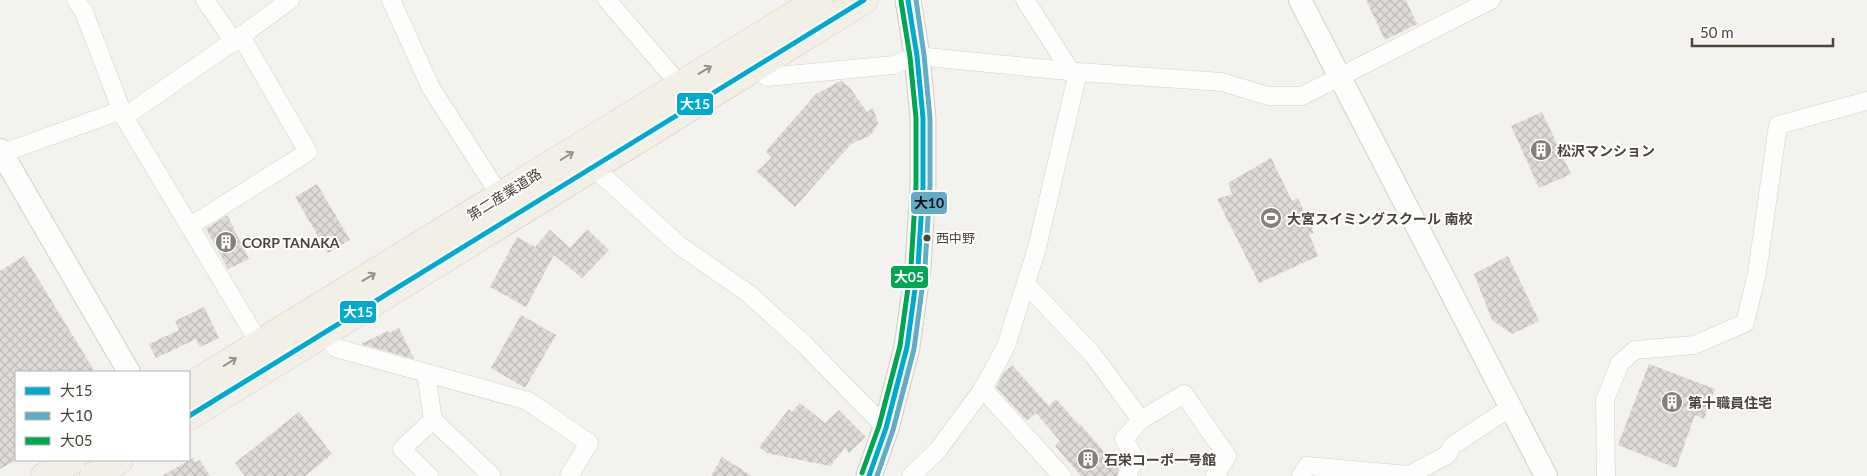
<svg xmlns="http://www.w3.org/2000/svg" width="1867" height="476" font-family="Lato,'Noto Sans JP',sans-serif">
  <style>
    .building { fill: url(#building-cross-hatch) }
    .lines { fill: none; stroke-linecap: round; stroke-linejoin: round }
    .minor-casing { stroke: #d2d0cb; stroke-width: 19 }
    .tertiary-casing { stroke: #d2d0cb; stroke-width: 24 }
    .secondary-casing { stroke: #d3cfc5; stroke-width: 27 }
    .primary-casing { stroke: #d6cebb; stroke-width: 29 }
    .minor { stroke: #fdfdfc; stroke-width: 18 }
    .tertiary { stroke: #fdfdfc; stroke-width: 22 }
    .secondary { stroke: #f7f6f1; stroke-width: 25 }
    .primary { stroke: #f2efe6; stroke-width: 28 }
    .bus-1-casing { stroke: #fff; stroke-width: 9 }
    .bus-2-casing { stroke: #fff; stroke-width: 9 }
    .bus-3-casing { stroke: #fff; stroke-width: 9 }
    .bus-1 { stroke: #00a9ce; stroke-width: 5 }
    .bus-2 { stroke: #63acc7; stroke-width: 5 }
    .bus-3 { stroke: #00a651; stroke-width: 5 }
    .oneway { stroke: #969187 }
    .bus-dot { fill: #4b4439; stroke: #fff; stroke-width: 2 }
    .labels { text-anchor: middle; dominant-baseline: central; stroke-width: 4; stroke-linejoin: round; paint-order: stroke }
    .bus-label { font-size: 13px; fill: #4b4439; stroke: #fff; text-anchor: start }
    .poi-label { font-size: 14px; font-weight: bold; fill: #4b4439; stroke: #fff; text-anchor: start }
    .street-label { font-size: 14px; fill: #4b4439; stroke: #fff }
    .line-badge { stroke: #fff; stroke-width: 2 }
    .badge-label { font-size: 14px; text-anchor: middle; font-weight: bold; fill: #fff }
    .pale-badge-label { font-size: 14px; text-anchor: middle; font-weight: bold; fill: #111 }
  </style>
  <defs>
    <pattern id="building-cross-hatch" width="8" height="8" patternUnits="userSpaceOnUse" patternTransform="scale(1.25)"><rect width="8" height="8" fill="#dedbd6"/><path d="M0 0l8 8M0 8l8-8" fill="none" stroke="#c0bdb8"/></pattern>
  </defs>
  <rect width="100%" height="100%" fill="#f4f2ee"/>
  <g class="building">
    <path d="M1366,0H1406L1417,24L1385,40Z"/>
    <path d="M841,81L850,88L867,112L873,108L878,123L871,135L851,144L795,207L757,172L771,158L766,151L816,94Z"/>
    <path d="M1542,112L1571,174L1539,188L1511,126Z"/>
    <path d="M1271,158L1292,201L1298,198L1314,233L1309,234L1318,256L1259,283L1217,199L1232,194L1228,183Z"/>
    <path d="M317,184L350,240L328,253L295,197Z"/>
    <path d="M227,215L249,259L228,269L206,229Z"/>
    <path d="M587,229L609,250L582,278L554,255L526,307L490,287L517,237L535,247L550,230L570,248Z"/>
    <path d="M24,256L95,372H16V460L0,469V271Z"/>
    <path d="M1508,256L1539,321L1512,334L1492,320L1474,274Z"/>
    <path d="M204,307L219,338L200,347L196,339L156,358L149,344L179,330L175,321Z"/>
    <path d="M521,315L556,335L525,388L491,368Z"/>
    <path d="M399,328L414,359L361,344L388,331L389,333Z"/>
    <path d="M1649,364L1715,389L1704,419L1695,415L1676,468L1618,445Z"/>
    <path d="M1012,365L1049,406L1056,399L1079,425L1080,424L1119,469L1117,476H1081L1055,446L1060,441L1036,413L1027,421L996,387L1004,372Z"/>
    <path d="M800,403L825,423L839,410L866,437L849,453L845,448L830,466L767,453L759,447L789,409L792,412Z"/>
    <path d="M299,412L332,454L305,476H245L235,463Z"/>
    <path d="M722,457L752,476H711Z"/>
    <path d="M193,458L195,462L200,460L210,476H162Z"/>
  </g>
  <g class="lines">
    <g class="minor-casing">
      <g id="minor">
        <path d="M76,0L84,12L124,117L260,344"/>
        <path d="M205,0L234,42"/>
        <path d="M391,0L431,88L501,197"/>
        <path d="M607,0L680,85"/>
        <path d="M1025,0L1070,70"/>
        <path d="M755,66L767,77L894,65L917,56L1078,72L1222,82L1268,96H1302L1491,0"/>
        <path d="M124,117L241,36L290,0"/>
        <path d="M0,154L122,110"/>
        <path d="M592,166L679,245L749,294L804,344L886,428"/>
        <path d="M190,226L308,152L241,36"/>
        <path d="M1027,285L1093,355L1141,420"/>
        <path d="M322,333L336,348L528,401L589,443L569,476"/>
        <path d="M426,373L433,420"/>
        <path d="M983,389L1062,476"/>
        <path d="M429,476L402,449L433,420L492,476"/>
        <path d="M911,476L937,451L983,389L1006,346L1037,248L1078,72"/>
        <path d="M1127,476L1135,458L1124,439L1141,420L1184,394L1227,456L1215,476"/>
        <path d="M1301,476L1307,466L1409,475L1447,455L1452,446L1511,407"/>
        <path d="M1606,476L1605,400L1620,363L1635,350L1694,345L1745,323L1757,273L1778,125L1867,101"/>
      </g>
    </g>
    <g class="tertiary-casing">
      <g id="tertiary">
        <path d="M1300,0L1546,476"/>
        <path d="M0,150L129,372"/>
      </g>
    </g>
    <g class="secondary-casing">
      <path id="secondary" d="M869,476L886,428L907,347L918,267L923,186V118L917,56L908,0"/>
    </g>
    <g class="primary-casing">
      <g id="primary">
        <path d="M189,387L819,0"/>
        <path d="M189,416L864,0"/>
        <path d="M45,476L72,460"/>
        <path d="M94,476L119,460"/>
      </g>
    </g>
    <use href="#minor" class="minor"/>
    <use href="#tertiary" class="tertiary"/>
    <use href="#secondary" class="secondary"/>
    <use href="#primary" class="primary"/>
    <g class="bus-1-casing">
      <g id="bus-1">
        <path d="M189,416L864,0"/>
        <path d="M869,476L886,428L907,347L918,267L923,186V118L917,56L908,0"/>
      </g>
    </g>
    <g class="bus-2-casing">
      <path id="bus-2" d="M877,476L893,430L914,349L925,267L930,186V118L924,55L916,0"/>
    </g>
    <g class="bus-3-casing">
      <path id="bus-3" d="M862,473L879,426L900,346L911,266L916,186V118L910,57L901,1"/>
    </g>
    <use href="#bus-1" class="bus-1"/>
    <use href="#bus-2" class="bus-2"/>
    <use href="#bus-3" class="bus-3"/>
  </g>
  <defs><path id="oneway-shaft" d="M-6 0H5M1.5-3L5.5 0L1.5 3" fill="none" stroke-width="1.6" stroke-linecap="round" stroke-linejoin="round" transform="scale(1.25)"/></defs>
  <g class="oneway">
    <use href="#oneway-shaft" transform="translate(705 70) rotate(-31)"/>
    <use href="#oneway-shaft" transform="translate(567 156) rotate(-32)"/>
    <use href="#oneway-shaft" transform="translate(369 277) rotate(-31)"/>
    <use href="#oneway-shaft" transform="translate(230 362) rotate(-32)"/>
  </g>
  <defs>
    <g id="building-disc" transform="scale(1.125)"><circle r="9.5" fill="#868178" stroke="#fff"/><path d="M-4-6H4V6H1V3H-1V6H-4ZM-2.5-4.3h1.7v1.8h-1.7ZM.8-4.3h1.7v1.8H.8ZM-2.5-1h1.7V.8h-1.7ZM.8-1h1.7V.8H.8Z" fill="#fff"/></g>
    <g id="stadium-disc" transform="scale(1.125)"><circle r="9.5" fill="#868178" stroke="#fff"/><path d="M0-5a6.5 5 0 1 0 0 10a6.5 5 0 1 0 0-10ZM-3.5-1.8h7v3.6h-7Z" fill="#fff"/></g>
  </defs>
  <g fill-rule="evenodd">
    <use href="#building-disc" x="1541" y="150"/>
    <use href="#stadium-disc" x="1271" y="218"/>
    <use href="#building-disc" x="226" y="242"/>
    <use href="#building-disc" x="1672" y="402"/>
    <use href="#building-disc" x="1088" y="459"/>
  </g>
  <circle class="bus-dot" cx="927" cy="238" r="4.5"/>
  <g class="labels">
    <g class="bus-label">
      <text x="936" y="238">西中野</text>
    </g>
    <g class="poi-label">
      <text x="1557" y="150">松沢マンション</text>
      <text x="1287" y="218">大宮スイミングスクール 南校</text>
      <text x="242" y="242">CORP TANAKA</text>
      <text x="1688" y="402">第十職員住宅</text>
      <text x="1104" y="459">石栄コーポ一号館</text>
    </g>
    <g class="street-label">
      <text transform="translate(504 194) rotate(-32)">第二産業道路</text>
    </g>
  </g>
  <g class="line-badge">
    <rect x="676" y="92" width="38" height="24" rx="5" fill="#00a9ce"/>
    <rect x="910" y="191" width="38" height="24" rx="5" fill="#63acc7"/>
    <rect x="890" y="265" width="39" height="24" rx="5" fill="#00a651"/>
    <rect x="339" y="300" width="38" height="24" rx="5" fill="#00a9ce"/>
  </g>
  <g class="badge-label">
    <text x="695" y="109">大15</text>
    <text x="909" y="282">大05</text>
    <text x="358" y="317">大15</text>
  </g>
  <g class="pale-badge-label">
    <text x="929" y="208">大10</text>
  </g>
  <rect x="15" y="371" width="175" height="90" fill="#ffffff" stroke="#b7b4b0"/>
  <rect x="25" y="387" width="25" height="8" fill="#00a9ce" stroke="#b7b4b0"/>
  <text x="60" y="396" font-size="15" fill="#4b4439">大15</text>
  <rect x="25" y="412" width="25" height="8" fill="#63acc7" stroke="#b7b4b0"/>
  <text x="60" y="421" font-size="15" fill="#4b4439">大10</text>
  <rect x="25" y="437" width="25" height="8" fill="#00a651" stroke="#b7b4b0"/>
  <text x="60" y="446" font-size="15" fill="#4b4439">大05</text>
  <path d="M1692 38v8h141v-8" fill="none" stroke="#4b4439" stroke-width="2.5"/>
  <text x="1700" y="38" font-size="15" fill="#4b4439" stroke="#ffffff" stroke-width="4" paint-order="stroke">50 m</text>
</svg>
